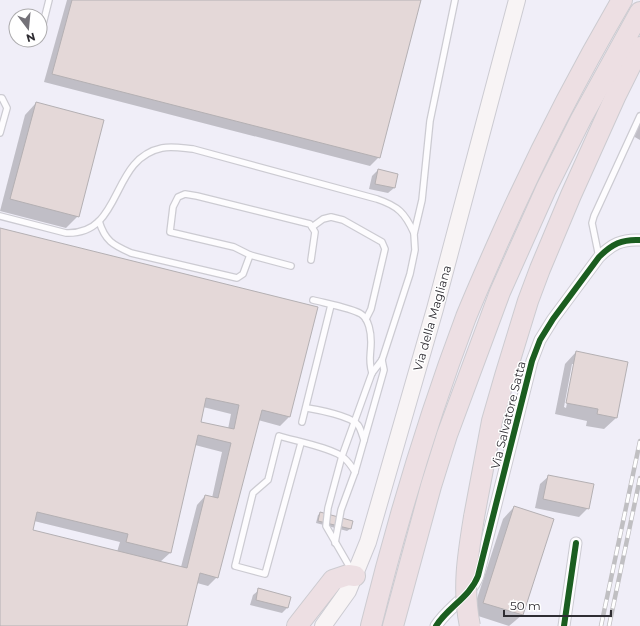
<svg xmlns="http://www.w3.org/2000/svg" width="640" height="626" font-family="Montserrat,sans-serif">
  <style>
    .shadow { fill: #0003; fill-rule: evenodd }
    .building { fill: #e4d8d8; stroke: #b4b0b3; fill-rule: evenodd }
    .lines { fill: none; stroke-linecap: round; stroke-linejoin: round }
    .lane-casing { stroke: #cccbd2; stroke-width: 8 }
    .street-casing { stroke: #cccbd2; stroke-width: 13 }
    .secondary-casing { stroke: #cccbd2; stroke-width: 18 }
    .highway-casing { stroke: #cccbd0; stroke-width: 22 }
    .lane { stroke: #fdfcfe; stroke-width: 5.5 }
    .street { stroke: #fdfcfe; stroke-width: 11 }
    .secondary { stroke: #f8f4f5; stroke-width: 16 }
    .highway { stroke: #eddfe3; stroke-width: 20 }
    .rail-casing { stroke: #c0bfc2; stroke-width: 4.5 }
    .rail { stroke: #fff; stroke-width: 3; stroke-dasharray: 9; stroke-linecap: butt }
    .highway-bridge-casing { stroke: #cccbd0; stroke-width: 22; stroke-linecap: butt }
    .highway-bridge { stroke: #eddfe3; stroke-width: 20 }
    .cycleway-casing { stroke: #fff; stroke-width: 8 }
    .cycleway { stroke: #1b5e20; stroke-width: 6 }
    .labels { text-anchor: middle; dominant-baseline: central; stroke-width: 3; stroke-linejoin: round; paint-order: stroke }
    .street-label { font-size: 12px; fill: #2f2d33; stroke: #fff }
  </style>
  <rect width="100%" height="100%" fill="#f0eef8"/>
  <g class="shadow">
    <path d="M67,0H420L379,157L370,166L44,82Z"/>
    <path d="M36,103L78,216L66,228L0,211L25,115Z"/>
    <path d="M640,120V140L633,136Z"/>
    <path d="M378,170L394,188L388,193L369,189L372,176Z"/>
    <path d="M0,229L316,308L289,417L280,426L258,420L217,577L208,586L197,583L186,626H0ZM203,407L231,414L228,429L200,422ZM195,445L222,452L212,498L205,496L197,505L181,567L160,562L170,553ZM34,521L120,542L117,552L31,531Z"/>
    <path d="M576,352L616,418L604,429L586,426L587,421L555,414L565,364ZM572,364H575L566,408L564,407Z"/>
    <path d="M549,476L588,508L579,517L535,508L540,484Z"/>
    <path d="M514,507L552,520L522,615L509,626L472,614L503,519Z"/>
    <path d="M321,513L352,521L350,529L347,531L316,523L318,515Z"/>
    <path d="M259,590L287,608L282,613L250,605L253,595Z"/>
  </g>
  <g class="building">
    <path d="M72,0H421L380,158L52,74Z"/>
    <path d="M36,102L104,120L79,217L10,199Z"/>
    <path d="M378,169L398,174L395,188L375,184Z"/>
    <path d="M0,228L318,307L290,417L262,410L218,578L200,573L187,626H0ZM206,398L239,405L234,429L201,422ZM198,435L231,443L218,498L205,495L187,568L33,530L37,512L128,534L126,542L171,553Z"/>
    <path d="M576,351L628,362L617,418L597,414L598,409L566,403Z"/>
    <path d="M548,475L594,484L589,509L543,499Z"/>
    <path d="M514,506L554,519L523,615L483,603Z"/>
    <path d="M320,512L353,521L351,529L318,521Z"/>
    <path d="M258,588L291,597L288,608L256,600Z"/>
  </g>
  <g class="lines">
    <g class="lane-casing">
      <g id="lane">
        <path d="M42,28L49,0"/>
        <path d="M0,98H2L7,108L0,133"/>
        <path d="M0,216L66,233C124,235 109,159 162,148C172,146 182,148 193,149L377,199C398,206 405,213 414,233"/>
        <path d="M99,221C105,241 113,245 131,253L237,278L243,274L250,255L291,266"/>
        <path d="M312,227L323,219L331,217L343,220L382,242L385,249L371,309L366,319"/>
        <path d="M250,255L234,247L170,232L173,207L178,197L185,194L197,196L310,224L315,232L311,260"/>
        <path d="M599,257L592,223L594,216L640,116"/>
        <path d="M313,300C324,303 352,308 361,314C369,319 371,333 371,342C371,355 368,359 372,373"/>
        <path d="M307,408C319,410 350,416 358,425C361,429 362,435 364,440"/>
        <path d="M302,422L331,305"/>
        <path d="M301,443L265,574L235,566L253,493L268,480L279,436C295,441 333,448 344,458C349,462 352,467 355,472"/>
        <path d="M335,543L341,510L355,472L384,370L382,360"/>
        <path d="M352,571L326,526L328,508L342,456L372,373L382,360L410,274L415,250L414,234L422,200L430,121L455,0"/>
      </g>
    </g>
    <g class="street-casing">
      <g id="street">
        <path d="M436,626C448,607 470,597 478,576L532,361L540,340L553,319L599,257C612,244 622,239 640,240"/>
        <path d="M564,626L576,543"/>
      </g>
    </g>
    <g class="secondary-casing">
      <path id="secondary" d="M323,626L348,591L368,542L435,309L517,0"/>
    </g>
    <g class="highway-casing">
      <g id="highway">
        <path d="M474,517L492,421L505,376L528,301L540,269L571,195L616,95L640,47"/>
        <path d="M297,626L333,580L348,575L355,576"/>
        <path d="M371,626C397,521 428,418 466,317C477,290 489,263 501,236C537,155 577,77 622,0"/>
        <path d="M393,626L431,486L447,435L500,292L546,189L581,119L640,12"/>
      </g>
    </g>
    <use href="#lane" class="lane"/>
    <use href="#street" class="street"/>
    <use href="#secondary" class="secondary"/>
    <use href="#highway" class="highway"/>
    <g class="rail-casing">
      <g id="rail">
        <path d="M601,626L640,441"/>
        <path d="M609,626L640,478"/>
      </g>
    </g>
    <use href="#rail" class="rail"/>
    <g class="highway-bridge-casing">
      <path id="highway-bridge" d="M470,626C462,589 468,554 474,517"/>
    </g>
    <use href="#highway-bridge" class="highway-bridge"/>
    <g class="cycleway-casing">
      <g id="cycleway">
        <path d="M436,626C448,607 470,597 478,576L532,361L540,340L553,319L599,257C612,244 622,239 640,240"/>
        <path d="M564,626L576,543"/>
      </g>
    </g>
    <use href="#cycleway" class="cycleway"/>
  </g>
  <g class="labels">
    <g class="street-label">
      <text transform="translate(432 318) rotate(-74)">Via della Magliana</text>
      <text transform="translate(508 415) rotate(-76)">Via Salvatore Satta</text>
    </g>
  </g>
  <g transform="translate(28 28) rotate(164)"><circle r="19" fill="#ffffff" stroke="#acabad"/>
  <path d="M0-3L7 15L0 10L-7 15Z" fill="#737178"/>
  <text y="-6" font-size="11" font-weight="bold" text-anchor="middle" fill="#2f2d33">N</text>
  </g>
  <path d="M504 610v6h107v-6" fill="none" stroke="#2f2d33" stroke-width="2"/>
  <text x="510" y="610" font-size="12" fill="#2f2d33" stroke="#ffffff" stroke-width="3" paint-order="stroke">50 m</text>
</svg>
